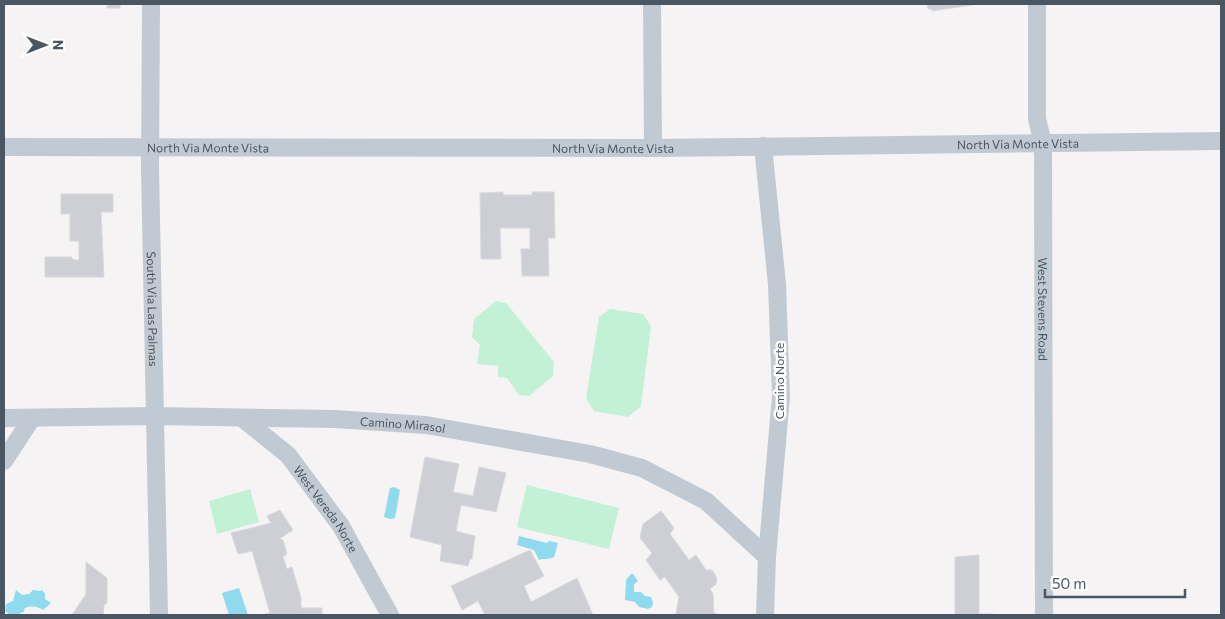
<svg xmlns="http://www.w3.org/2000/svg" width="1225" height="619" font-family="Commissioner,sans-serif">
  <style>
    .green { fill: #c3f1d5 }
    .water { fill: #90daee }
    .building { fill: #cdcfd5; stroke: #d7d9de }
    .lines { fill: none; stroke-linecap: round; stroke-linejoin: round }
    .street { stroke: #c1cad2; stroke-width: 18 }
    .labels { text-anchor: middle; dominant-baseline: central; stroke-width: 5; stroke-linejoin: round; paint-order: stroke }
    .street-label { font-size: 12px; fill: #4a5661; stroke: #fff }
  </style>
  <rect width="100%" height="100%" fill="#f5f3f3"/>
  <g class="green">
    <path d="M496,301L506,303L554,362L553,376L529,396L519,395L507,378L498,377V366L477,364L480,345L472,337L474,319Z"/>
    <path d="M610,309L643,314L651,326L641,406L628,417L594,411L586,398L599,317Z"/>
    <path d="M527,485L619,508L609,549L517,527Z"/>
    <path d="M250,489L259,522L217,534L209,501Z"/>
  </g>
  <g class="water">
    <path d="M394,487L400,490L395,518L390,519L384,517L390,488Z"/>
    <path d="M519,536L547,543L549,541L558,543L554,557C548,560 542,558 539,560L534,550L517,545Z"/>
    <path d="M631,574H633L638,581L634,584V592H641L645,596L651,597L653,603L652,607L648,609L639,607L635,602L625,600L626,580Z"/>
    <path d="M239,588L248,615H229L222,593Z"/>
    <path d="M16,590L22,595L29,594L33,590L40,591L43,590V592L45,593V599L51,603L43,610C38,607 32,605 25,608L23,613L21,612L19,615H10L5,611L6,604L13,601Z"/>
  </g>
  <g class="building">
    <rect x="107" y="4" width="13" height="4"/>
    <path d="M927,4H978L932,11V9H928Z"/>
    <path d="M503,192V195H532V192H554L555,238H548L549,276H522L521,249H530V228H500L501,259H481L480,193Z"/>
    <path d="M61,194H113V212H101L104,277H45V257H71L74,260H79V241H70V214H61Z"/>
    <path d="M425,457L459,464L453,492L473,496L479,467L506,473L496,512L461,505L456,531L475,536L472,559H470L468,566L440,561L442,545L410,537Z"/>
    <path d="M280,510L293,530L279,539L283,540L287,554L283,557L287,569L292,567L301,598V608H322V615H262L270,613L252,551L238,554L231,533L271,523L267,516Z"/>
    <path d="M661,511L674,528L670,534L689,560L696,555L706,570H712L717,578L716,584L710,589L713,594L714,613L717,614V615H672L676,614L679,597L665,577L660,580L646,560L652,553L640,538L643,524Z"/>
    <path d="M530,550L544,576L524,586L531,602L577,578L593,615H485L478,601L462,610L451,586Z"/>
    <path d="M979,555V614H994V615H955V557Z"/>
    <path d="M86,562L107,578V603L104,605L103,615H72L86,594Z"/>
  </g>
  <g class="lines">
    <g class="street">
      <path id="s1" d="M151,4L150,169L159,615"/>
      <path d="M652,4L653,148"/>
      <path id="s2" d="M1037,4V119L1043,143L1044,615"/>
      <path d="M763,146L777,284L781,396L767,557L765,615"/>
      <path id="s3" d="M4,147L653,148L1221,141"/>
      <path id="s4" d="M4,418L155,416L335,419L426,425L590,454L642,468L706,501L767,557"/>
      <path id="s5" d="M242,418L288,455L341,526L390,615"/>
      <path d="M4,461L32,418"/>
    </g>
  </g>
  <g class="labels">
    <g class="street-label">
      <text stroke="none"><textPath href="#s3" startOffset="1014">North Via Monte Vista</textPath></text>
      <text stroke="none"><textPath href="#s3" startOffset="204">North Via Monte Vista</textPath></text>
      <text stroke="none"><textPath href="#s3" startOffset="609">North Via Monte Vista</textPath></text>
      <text stroke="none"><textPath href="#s2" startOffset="306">West Stevens Road</textPath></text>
      <text stroke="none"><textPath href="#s1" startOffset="305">South Via Las Palmas</textPath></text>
      <text transform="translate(779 381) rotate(-90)">Camino Norte</text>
      <text stroke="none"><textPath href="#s4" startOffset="399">Camino Mirasol</textPath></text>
      <text stroke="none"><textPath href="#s5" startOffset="125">West Vereda Norte</textPath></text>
    </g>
  </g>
  <rect width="1225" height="619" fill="none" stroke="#4a5661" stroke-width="10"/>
  <g transform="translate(45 45) rotate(90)" stroke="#ffffff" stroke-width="4" paint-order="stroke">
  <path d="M0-4L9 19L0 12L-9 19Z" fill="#4a5661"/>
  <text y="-8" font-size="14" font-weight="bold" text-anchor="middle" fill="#4a5661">N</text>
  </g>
  <path d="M1045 589v8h140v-8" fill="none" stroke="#4a5661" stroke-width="2.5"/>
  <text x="1052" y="589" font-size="15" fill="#4a5661" stroke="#ffffff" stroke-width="4" paint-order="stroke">50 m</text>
</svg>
